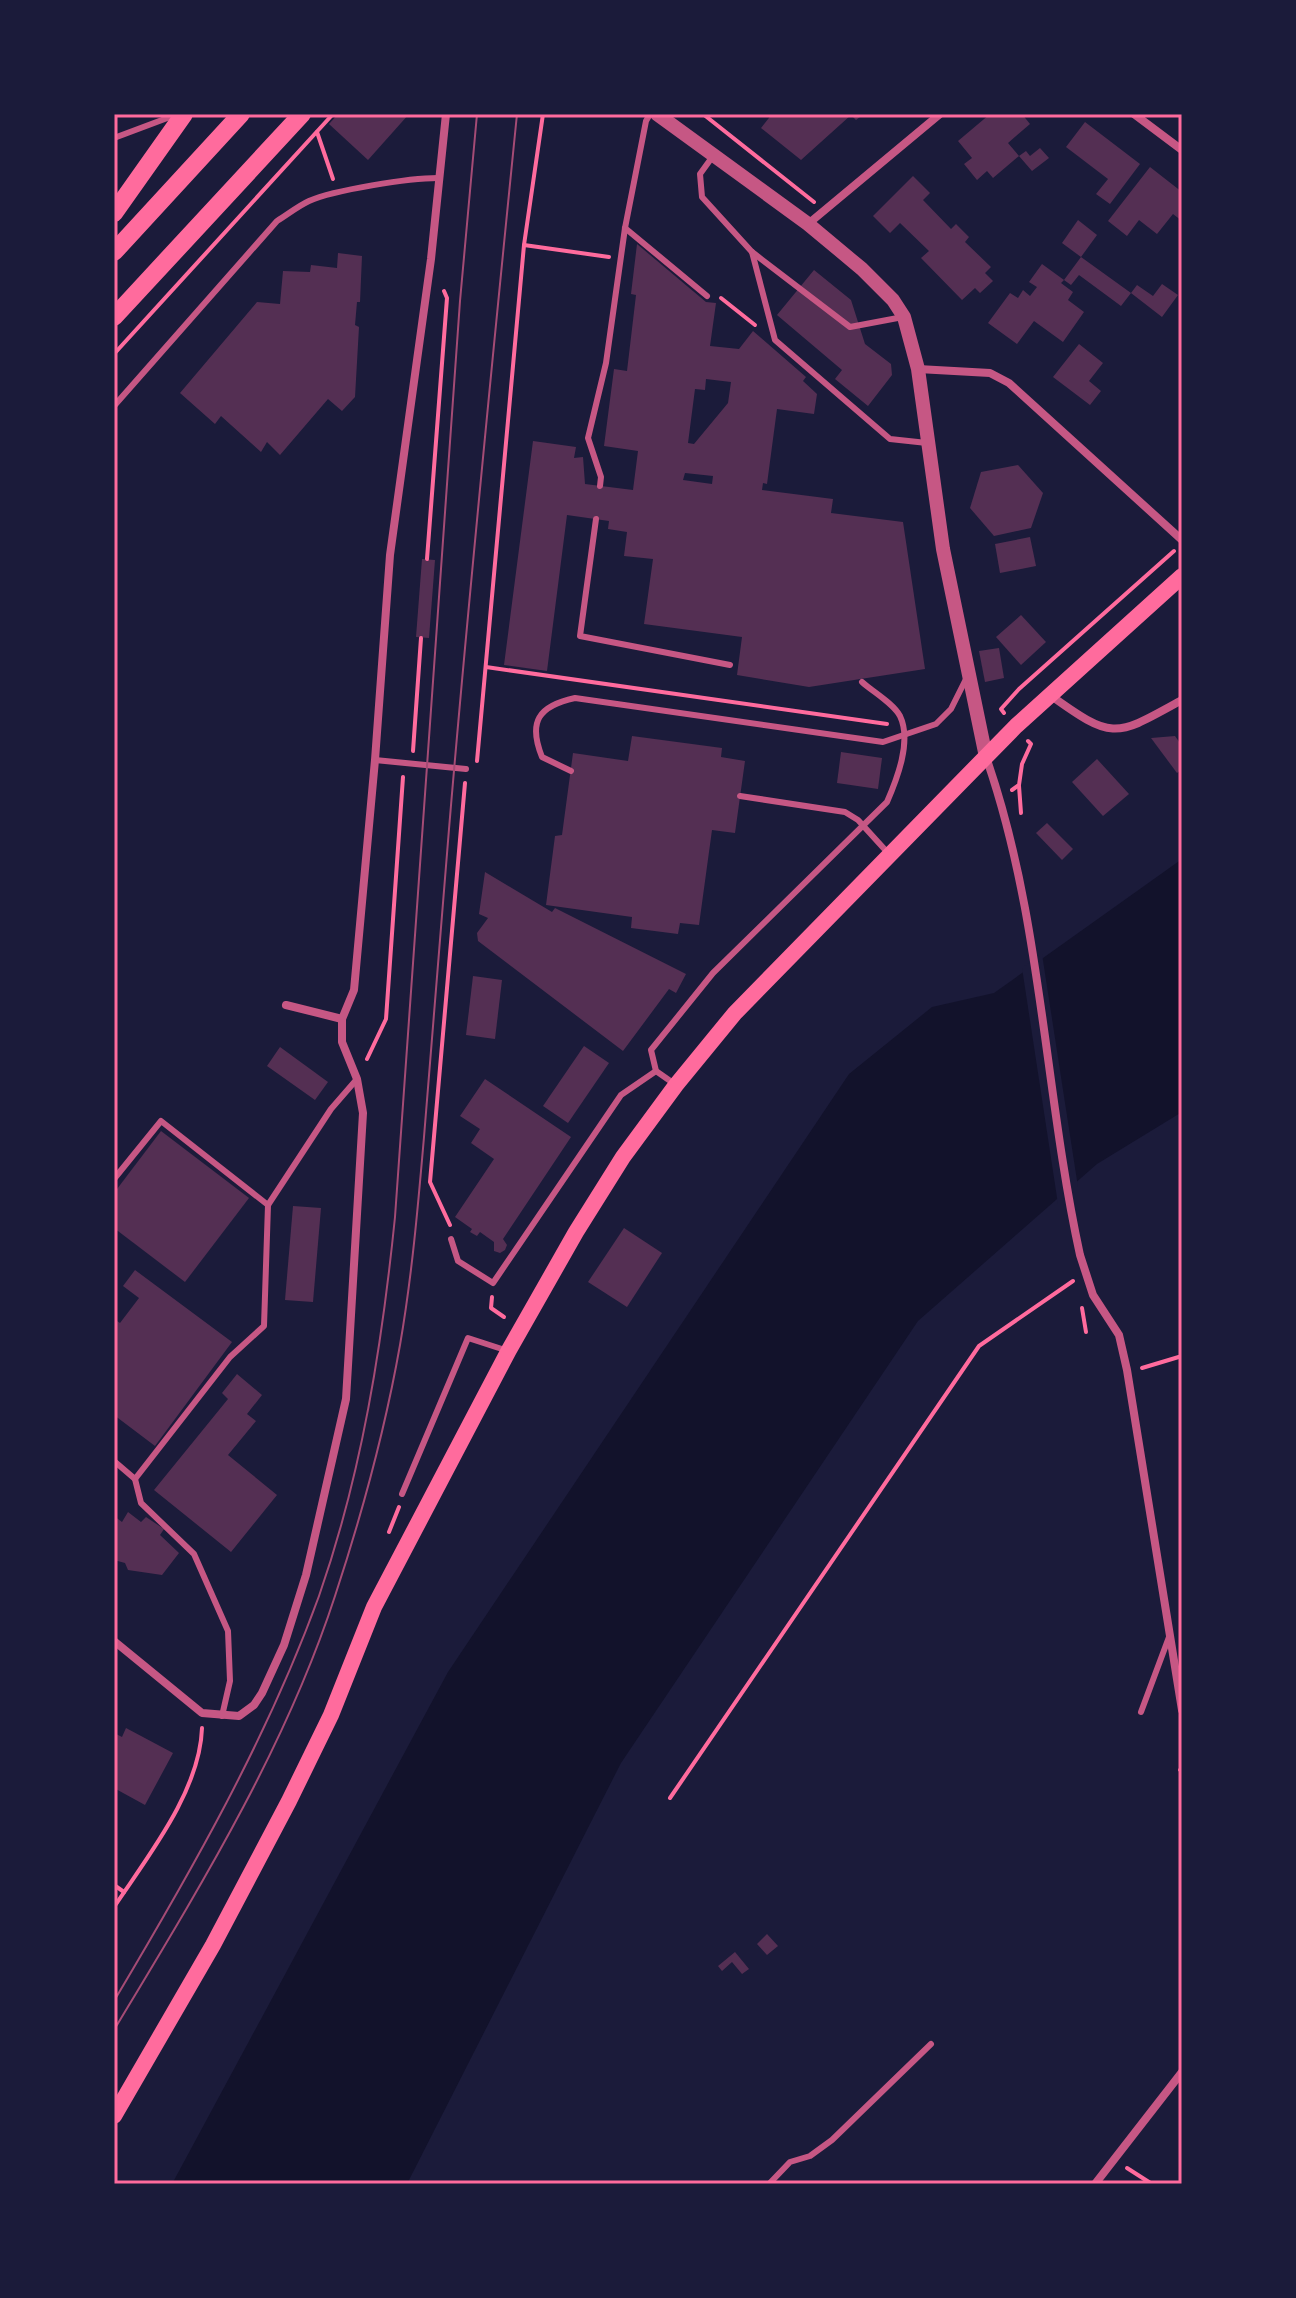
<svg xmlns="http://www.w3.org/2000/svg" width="1296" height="2298" font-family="Rubik,sans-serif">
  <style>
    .water { fill: #12122b }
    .pier { fill: #1b1b3a }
    .building { fill: #542f53; fill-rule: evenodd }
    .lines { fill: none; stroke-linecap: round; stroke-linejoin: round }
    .path { stroke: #ff6b9d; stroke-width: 4 }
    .service { stroke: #c65784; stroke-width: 6 }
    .minor { stroke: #c65784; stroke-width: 8 }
    .tertiary { stroke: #c65784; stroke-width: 14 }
    .secondary { stroke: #ff6b9d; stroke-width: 16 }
    .primary { stroke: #ff6b9d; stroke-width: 18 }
    .tram { stroke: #a44b75; stroke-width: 2 }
    .neatline { fill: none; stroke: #ff6b9d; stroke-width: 3 }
  </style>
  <rect width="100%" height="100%" fill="#1b1b3a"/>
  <path class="water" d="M1182,859V1112L1097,1164L918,1321L621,1763L407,2184H172L448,1672L849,1074L932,1007L994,993Z"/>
  <path class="pier" d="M1042,954L1078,1187L1058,1204L1022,968Z"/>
  <g class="building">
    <path d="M338,114H409L368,160L329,124Z"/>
    <path d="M772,114H864L856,120L851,115L801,160L761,128Z"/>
    <path d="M990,114H1022L1030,124L1008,143L1019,156L993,178L987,171L977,180L964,164L972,158L958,141Z"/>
    <path d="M1085,122L1140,164L1110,204L1096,194L1108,179L1066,147Z"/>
    <path d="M1040,148L1049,158L1032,171L1019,156L1026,151L1030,156Z"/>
    <path d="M1150,167L1182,192V221L1173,214L1157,234L1139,220L1127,236L1108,221Z"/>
    <path d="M913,176L930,193L923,200L951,229L956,224L969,237L965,242L991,267L985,273L993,281L980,293L975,288L962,300L921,258L929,251L900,223L890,233L873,216Z"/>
    <path d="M1078,220L1097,235L1081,257L1062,243Z"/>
    <path d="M637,244L706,302L716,303L710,346L739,349L753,331L806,377L803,381L817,394L814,414L777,409L767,484L763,483L762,490L833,499L831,513L903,522L925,669L809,687L737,675L742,637L644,624L653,559L624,556L627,532L608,529L609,521L567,515L547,671L504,665L533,441L576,447L574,458L583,457L585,484L633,490L638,451L604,446L614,369L627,371L636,295L631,294ZM706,379L731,382L728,403L694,444L688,443L695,389L705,390ZM685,473L713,476L712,484L683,480Z"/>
    <path d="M338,253L362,256L360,302H357L355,325L359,327L355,397L342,411L328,399L280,455L267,442L261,452L221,416L215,424L180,393L257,302L280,304L283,271L310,272L311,265L337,268Z"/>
    <path d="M1081,257L1131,293L1121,306L1079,275L1071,285L1064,280Z"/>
    <path d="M1042,264L1064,280L1061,283L1073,292L1068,300L1084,312L1063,342L1034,321L1017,344L988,323L1010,293L1018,298L1023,290L1030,296L1037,287L1029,282Z"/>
    <path d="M814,270L851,300L865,344L891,364L892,375L868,406L835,379L842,370L777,315Z"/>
    <path d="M1162,284L1178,295L1162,317L1131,293L1137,285L1153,296Z"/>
    <path d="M1079,344L1103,363L1089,381L1101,391L1090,405L1053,377Z"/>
    <path d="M1018,465L1043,493L1031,528L994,536L970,508L981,472Z"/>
    <path d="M1030,537L1036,566L1000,573L995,544Z"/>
    <path d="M422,559L435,560L429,638L416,637Z"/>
    <path d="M1021,615L1046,642L1021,665L996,637Z"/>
    <path d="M999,648L1004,678L985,682L979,651Z"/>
    <path d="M632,736L722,748L721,757L745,761L735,833L712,830L699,925L680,923L678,934L631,928L632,917L546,905L555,836L562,835L573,753L628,761Z"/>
    <path d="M1175,736L1182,746V769L1177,773L1151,738Z"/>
    <path d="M841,752L882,758L878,789L837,783Z"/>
    <path d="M1097,759L1129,794L1103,816L1072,782Z"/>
    <path d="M1047,823L1073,849L1062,860L1036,833Z"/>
    <path d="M485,872L552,912L555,908L686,974L676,993L669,989L623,1051L478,941L477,933L488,918L479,914Z"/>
    <path d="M473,976L502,980L495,1039L466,1035Z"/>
    <path d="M584,1046L609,1063L568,1123L543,1106Z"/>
    <path d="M280,1047L328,1082L315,1100L267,1066Z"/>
    <path d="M485,1079L571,1137L503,1239L507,1245L505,1250L500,1253L494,1251V1242L480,1232L477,1236L470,1232L472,1229L455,1217L494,1159L471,1143L480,1129L460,1116Z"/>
    <path d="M161,1131L249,1198L185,1282L114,1228V1193Z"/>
    <path d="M293,1206L321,1208L313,1302L285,1300Z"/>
    <path d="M624,1228L662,1253L627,1307L588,1282Z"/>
    <path d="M135,1270L232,1342L155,1446L114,1415V1319L120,1323L139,1298L123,1286Z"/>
    <path d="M237,1374L262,1395L247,1414L256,1421L228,1455L277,1495L231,1552L154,1490L228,1399L222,1393Z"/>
    <path d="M128,1512L141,1522L146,1517L164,1529L160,1535L179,1553L162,1575L128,1570L125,1563L114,1560V1516L122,1522Z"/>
    <path d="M126,1728L173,1753L145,1805L114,1788V1733L122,1737Z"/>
    <path d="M767,1934L778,1946L767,1955L757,1944Z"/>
    <path d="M735,1952L749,1969L742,1974L732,1962L722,1971L718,1966Z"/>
  </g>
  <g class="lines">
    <g class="path">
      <path d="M703,114L814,202"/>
      <path d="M317,132L333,179"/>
      <path d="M524,245L609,257"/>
      <path d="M721,298L755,325"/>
      <path d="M114,354L333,114"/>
      <path d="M427,559L447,298L444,291"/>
      <path d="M486,667L887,724"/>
      <path d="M1004,713L1001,709L1019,689L1174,551"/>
      <path d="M413,751L421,638"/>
      <path d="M477,761L524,245L543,114"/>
      <path d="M1019,786L1021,813"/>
      <path d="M1012,790L1019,785L1022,764L1031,744L1028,741"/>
      <path d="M367,1059L386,1019L403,777"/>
      <path d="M450,1225L430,1182L465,783"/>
      <path d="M492,1297L491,1308L504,1317"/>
      <path d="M1082,1308L1086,1332"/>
      <path d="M1142,1368L1182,1356"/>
      <path d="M389,1532L399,1507"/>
      <path d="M1180,1770L1182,1771"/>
      <path d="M670,1798L979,1346L1073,1281"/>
      <path d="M114,1885L124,1892"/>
      <path d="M114,1907C148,1856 200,1791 202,1728"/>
      <path d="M1127,2168L1152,2184"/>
    </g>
    <g class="service">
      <path d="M114,138L178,114"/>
      <path d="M713,156L700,174L702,197L752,252L850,327L903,317"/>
      <path d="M625,228L707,296"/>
      <path d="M752,252L775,340L890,439L927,443"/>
      <path d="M114,406L277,221C287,215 298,206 309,201C334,190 409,178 438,178"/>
      <path d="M600,486L601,477L588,438L606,363L625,228L646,121L650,114"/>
      <path d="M596,519L580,636L730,665"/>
      <path d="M375,760L466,769"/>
      <path d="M571,771L542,757C528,722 538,706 575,698L883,742L936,724L951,709L966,679"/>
      <path d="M740,796L845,812L858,820L888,853"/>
      <path d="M676,1085L656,1071L651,1050L713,973L887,802C897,779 912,741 900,716C893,703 873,692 862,682"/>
      <path d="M114,1179L161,1121L268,1205"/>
      <path d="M451,1239L458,1261L493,1283L621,1095L656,1071"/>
      <path d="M114,1461L135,1479L230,1357L264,1326L268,1205L331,1109L357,1079"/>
      <path d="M135,1479L141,1503L194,1554L228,1631L230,1681L222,1716"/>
      <path d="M402,1494L468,1338L505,1350"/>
      <path d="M1141,1712L1169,1637"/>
      <path d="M769,2184L790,2162L810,2156L832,2140L931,2044"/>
    </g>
    <g class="minor">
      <path d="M1134,114L1182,150"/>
      <path d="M808,224L940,114"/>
      <path d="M918,369L990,373L1009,383L1182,540"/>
      <path d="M1050,695C1114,741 1115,737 1182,700"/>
      <path d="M986,757C1042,917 1044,1090 1080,1255L1093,1295L1119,1335L1127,1370L1182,1710"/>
      <path d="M286,1005L342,1019"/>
      <path d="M114,1641L202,1713L239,1716L254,1705L262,1693L284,1645L306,1575L346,1399L363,1113L357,1079L342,1042V1019L354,990L375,760L390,555L431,259L446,114"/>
      <path d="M1095,2184L1182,2072"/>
    </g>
    <path class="tertiary" d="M657,114L808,224L862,269L893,300L904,317L918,369L943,549L986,757"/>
    <path class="secondary" d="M114,2116L213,1945L289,1801L331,1715L374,1607L509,1350L576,1232L623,1157L676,1085L735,1013L1016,726L1182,576"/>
    <g class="primary">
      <path d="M114,213L184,114"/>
      <path d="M114,252L241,114"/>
      <path d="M114,317L302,114"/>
    </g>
    <g class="tram">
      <path d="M114,2001C192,1870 267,1739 319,1596C362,1473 382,1345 395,1217L460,301L477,114"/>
      <path d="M114,2030C197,1892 285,1750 335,1596C362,1514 385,1430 400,1345C412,1276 418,1206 424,1137C433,1034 441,931 449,829C469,590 493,352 517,114"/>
    </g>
  </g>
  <rect width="1296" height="2298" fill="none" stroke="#1b1b3a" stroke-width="232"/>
  <rect x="116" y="116" width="1064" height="2066" class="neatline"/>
</svg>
